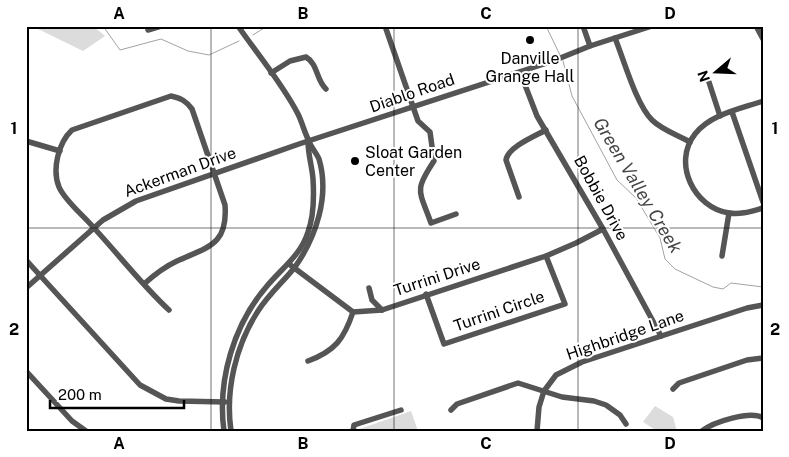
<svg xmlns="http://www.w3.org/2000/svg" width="789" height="457" font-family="'Public Sans',sans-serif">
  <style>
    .green { fill: #dcdcdc }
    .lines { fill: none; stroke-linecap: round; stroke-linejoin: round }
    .stream { stroke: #a3a3a3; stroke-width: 1 }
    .minor { stroke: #555; stroke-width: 5.5 }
    .grid { fill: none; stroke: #000; stroke-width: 1; stroke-opacity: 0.55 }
    .poi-dot { fill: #000; stroke: #fff; stroke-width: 2 }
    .labels { text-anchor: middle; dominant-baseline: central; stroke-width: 4; stroke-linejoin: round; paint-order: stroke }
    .poi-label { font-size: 16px; fill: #000; stroke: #fff }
    .street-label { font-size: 16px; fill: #000; stroke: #fff }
    .water-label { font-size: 18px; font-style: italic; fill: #444; stroke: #fff }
    .neatline { fill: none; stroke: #000; stroke-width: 2 }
    .grid-label { font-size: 16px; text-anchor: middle; font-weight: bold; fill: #000 }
  </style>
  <rect width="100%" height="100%" fill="#fff"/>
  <g class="green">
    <path d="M41,26H93L105,36L83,51L36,28Z"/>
    <path d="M655,406L673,417L677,431H657L643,422Z"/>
    <path d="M411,411L418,431H354Z"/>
  </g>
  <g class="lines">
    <g class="stream">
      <path d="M103,26L120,50L161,39L188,51L209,55L239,41"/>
      <path d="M546,26L560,55"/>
      <path d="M253,35L267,26"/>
      <path d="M563,61L572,96L617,180L636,198L660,238L665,259L675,269L713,287L723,289L731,283L763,287"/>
    </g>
    <g class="minor">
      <path d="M385,26L418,121L430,132L434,161C414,191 419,190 431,223L456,214"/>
      <path d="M583,26L590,46"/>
      <path d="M756,26L763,39"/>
      <path d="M148,30L161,26"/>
      <path d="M615,38C624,60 636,104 652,120C662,130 678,135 690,142"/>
      <path d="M520,72L537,116L603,229L661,336"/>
      <path d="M271,73L290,61L306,57C318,64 316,80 326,89"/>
      <path d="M706,73L720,116"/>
      <path d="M763,101C740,109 711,114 695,134C672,163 694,208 729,213C741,215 752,211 763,208"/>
      <path d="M732,112L763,202"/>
      <path d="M26,141L60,151"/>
      <path d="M519,197L506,160C508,147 535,136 546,130"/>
      <path d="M722,256L729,213"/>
      <path d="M26,260L140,385L166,399L179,401L225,402"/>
      <path d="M289,264L353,312L382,310L546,256L576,243L603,229"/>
      <path d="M144,284C154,275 164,267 177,261C208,247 228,245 225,205L192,109C186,101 181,98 171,96L72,130C58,143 52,170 59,187C65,201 84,216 94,228C119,255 142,285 169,310"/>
      <path d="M26,288L103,220L136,201L299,144L553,61L590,46L652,26"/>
      <path d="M369,288L372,300L382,310"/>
      <path d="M426,294L444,344L565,304L546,256"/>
      <path d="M308,361C335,351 344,339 353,312"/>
      <path d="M26,371L72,421L86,431"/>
      <path d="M673,389L679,383L747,360L763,358"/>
      <path d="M451,410L457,404L518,383L562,397L594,401L606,405L620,415L626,424"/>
      <path d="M224,431C217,380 234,324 267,286C282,268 301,255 308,232C314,216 314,195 313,179C312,166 308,155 308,141"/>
      <path d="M231,431C225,390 236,345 258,311C269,294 283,282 295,267C316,237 330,196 319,159C316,152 310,146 308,139C304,131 302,122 298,114C282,83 258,55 238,26"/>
      <path d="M353,431L354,425L401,410"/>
      <path d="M537,431L539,407L544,391L556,375L582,362L747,308L763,305"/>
      <path d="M702,431C713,422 751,410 763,418"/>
    </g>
  </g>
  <path class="grid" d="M211,26V431M394,26V431M578,26V431M26,228H763"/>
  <g class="poi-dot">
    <circle cx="530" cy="40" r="5"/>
    <circle cx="355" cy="161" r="5"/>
  </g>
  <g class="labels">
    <g class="poi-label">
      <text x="530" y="58">Danville<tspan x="530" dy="18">Grange Hall</tspan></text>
      <text x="365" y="152" text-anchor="start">Sloat Garden<tspan x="365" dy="18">Center</tspan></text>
    </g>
    <g class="street-label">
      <text transform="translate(412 93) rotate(-19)">Diablo Road</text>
      <text transform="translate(180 172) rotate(-20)">Ackerman Drive</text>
      <text transform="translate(601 198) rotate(61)">Bobbie Drive</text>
      <text transform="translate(437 277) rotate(-18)">Turrini Drive</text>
      <text transform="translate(499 311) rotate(-19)">Turrini Circle</text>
      <text transform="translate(625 335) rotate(-19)">Highbridge Lane</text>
    </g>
    <g class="water-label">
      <text transform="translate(638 185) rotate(59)">Green Valley Creek</text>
    </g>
  </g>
  <rect width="789" height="457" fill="none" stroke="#ffffff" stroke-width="55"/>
  <g transform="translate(716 72) rotate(251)" stroke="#ffffff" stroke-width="4" paint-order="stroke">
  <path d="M0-4L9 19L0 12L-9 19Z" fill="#000000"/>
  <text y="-8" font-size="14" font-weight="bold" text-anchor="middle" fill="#000000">N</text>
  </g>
  <path d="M50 400v8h134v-8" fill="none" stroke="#000000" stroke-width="2.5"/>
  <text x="58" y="400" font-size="15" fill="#000000" stroke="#ffffff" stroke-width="4" paint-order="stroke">200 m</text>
  <rect x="28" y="28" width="734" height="402" class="neatline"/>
  <g class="grid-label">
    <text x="119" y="19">A</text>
    <text x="303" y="19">B</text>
    <text x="486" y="19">C</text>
    <text x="670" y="19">D</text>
    <text x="14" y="134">1</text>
    <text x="775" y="134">1</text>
    <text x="14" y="335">2</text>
    <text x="775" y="335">2</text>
    <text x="119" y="449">A</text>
    <text x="303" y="449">B</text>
    <text x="486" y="449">C</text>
    <text x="670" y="449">D</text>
  </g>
</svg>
